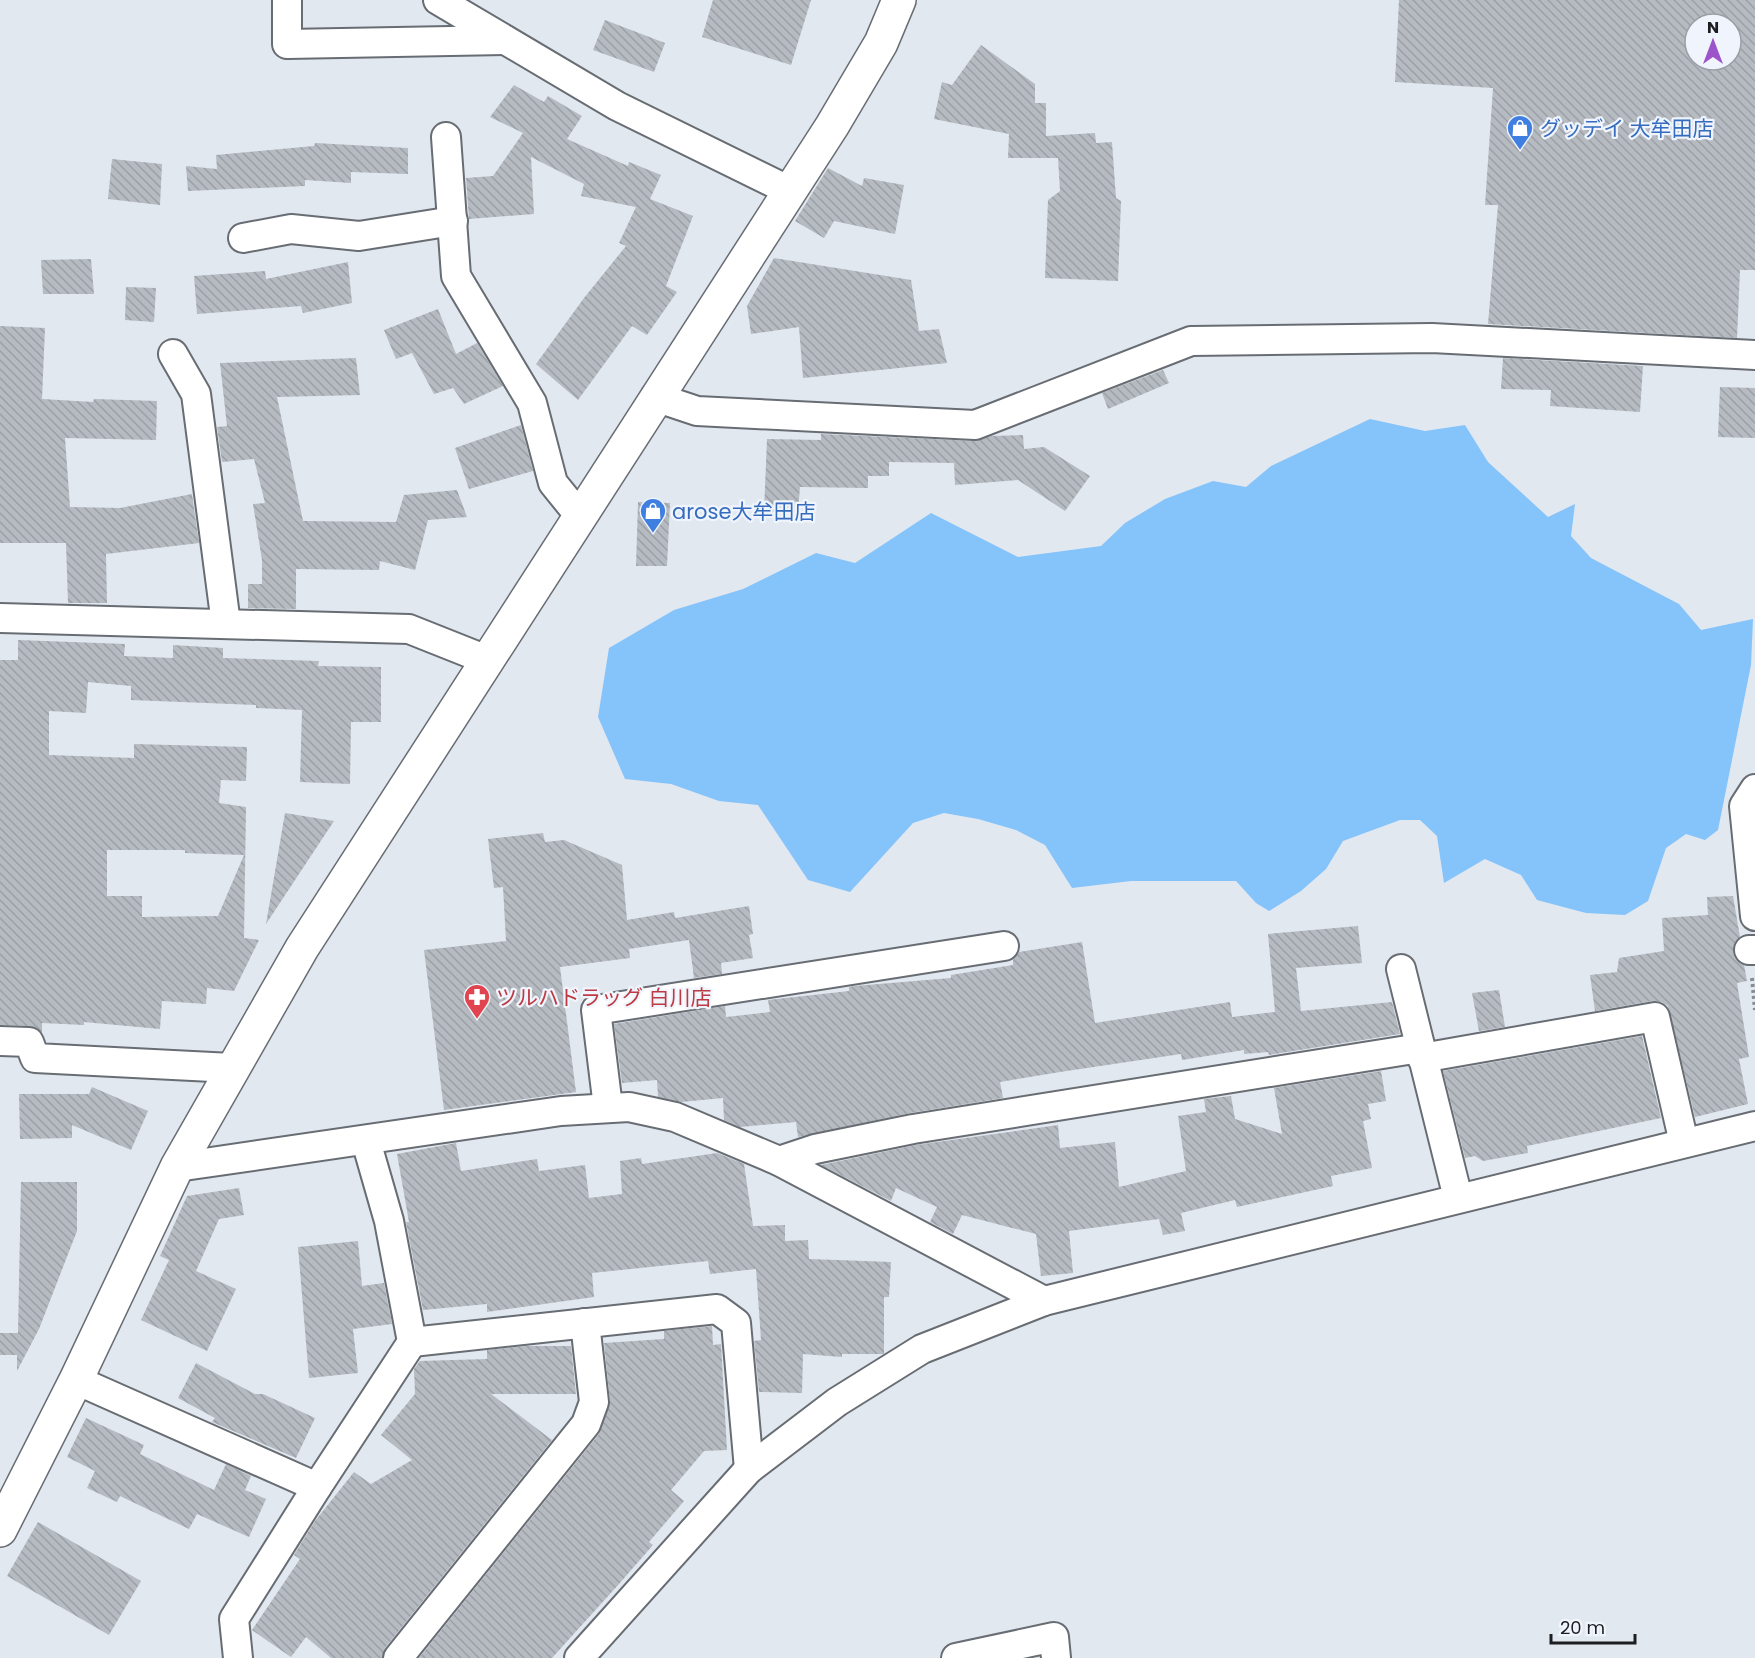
<svg xmlns="http://www.w3.org/2000/svg" width="1755" height="1658" font-family="Poppins,'Noto Sans JP',sans-serif">
  <style>
    .water { fill: #85c3fb }
    .building { fill: url(#building-back-hatch); fill-rule: evenodd }
    .lines { fill: none; stroke-linecap: round; stroke-linejoin: round }
    .minor-casing { stroke: #686c73; stroke-width: 32 }
    .tertiary-casing { stroke: #686c73; stroke-width: 36 }
    .path { stroke: #888c92; stroke-width: 4; stroke-dasharray: 3 3; stroke-linecap: butt }
    .minor { stroke: #fff; stroke-width: 28 }
    .tertiary { stroke: #fff; stroke-width: 33 }
    .labels { text-anchor: middle; dominant-baseline: central; stroke-width: 4.5; stroke-linejoin: round; paint-order: stroke }
    .shop-label { font-size: 21px; fill: #366cbe; stroke: #f0f5fd; text-anchor: start }
    .health-label { font-size: 21px; fill: #be3a42; stroke: #f0f5fd; text-anchor: start }
  </style>
  <defs>
    <pattern id="building-back-hatch" width="6" height="6" patternUnits="userSpaceOnUse" patternTransform="scale(1.5)"><rect width="6" height="6" fill="#b6bbc2"/><path d="M-1 5l2 2M0 0l6 6M5-1l2 2" fill="none" stroke="#9ca0a6"/></pattern>
  </defs>
  <rect width="100%" height="100%" fill="#e2e8ef"/>
  <path class="water" d="M1370,419L1425,431L1465,425L1488,462L1548,517L1575,504L1571,536L1591,558L1679,604L1701,630L1753,619L1751,665L1718,830L1705,840L1686,834L1666,848L1648,901L1625,915L1586,913L1537,900L1521,875L1485,859L1444,883L1437,836L1420,820H1400L1343,841L1326,869L1301,891L1269,911L1256,903L1236,881H1131L1072,888L1045,845L1016,830L978,819L944,813L913,823L850,892L808,880L758,805L719,801L671,784L625,779L598,717L609,648L674,610L743,589L816,553L855,563L931,513L1018,557L1101,546L1125,523L1165,499L1213,481L1246,487L1271,466Z"/>
  <g class="building">
    <path d="M713,0H811L791,65L702,37Z"/>
    <path d="M1399,0H1755V270H1740L1737,338L1488,324L1498,205H1485L1493,88L1395,82ZM1695,24H1731V60H1695Z"/>
    <path d="M605,20L665,43L654,72L593,50Z"/>
    <path d="M981,45L1035,84V103H1046V136L1095,133L1096,143L1112,142L1116,198L1121,201L1118,281L1045,278L1048,200L1060,191L1058,158H1008L1009,134L934,119L942,82L952,85Z"/>
    <path d="M514,85L544,102L548,96L582,116L567,139L628,166L629,162L661,175L650,199L693,216L666,286L677,292L647,335L632,326L578,400L536,364L584,298L626,246L619,243L636,207L581,196L584,184L531,157L534,214L469,219L466,178L493,176L523,133L490,117Z"/>
    <path d="M315,143L408,148V174L351,172V183L305,180V186L188,191L186,166L217,169L216,155L314,146Z"/>
    <path d="M112,159L162,164L160,205L108,199Z"/>
    <path d="M828,168L862,186L864,178L904,185L895,234L834,221L824,238L795,221Z"/>
    <path d="M774,258L911,280L919,331L939,329L947,363L803,378L799,327L751,334L747,306Z"/>
    <path d="M91,259L94,294H43L41,260Z"/>
    <path d="M348,262L352,303L303,313L301,306L197,314L194,276L265,271L266,279Z"/>
    <path d="M126,287L156,288L154,322L125,320Z"/>
    <path d="M438,309L456,354L477,343L503,386L464,404L453,388L434,394L412,353L396,359L384,330Z"/>
    <path d="M0,326L45,328L42,399L93,402L94,399L157,401L156,440L65,438L70,507L120,508L192,494L199,543L106,554L107,603H68L66,543H0Z"/>
    <path d="M356,358L360,395L277,397L303,521L396,522L404,495L457,490L467,517L428,520L415,570L380,561L379,570L296,569V609L248,608V584H262V560L253,504L265,503L254,459L222,462L217,427L227,426L220,363Z"/>
    <path d="M1503,358L1643,366L1640,412L1550,406L1551,390L1501,389Z"/>
    <path d="M1163,370L1169,383L1108,409L1102,393Z"/>
    <path d="M1720,387L1755,388V438L1718,437Z"/>
    <path d="M521,425L533,471L469,489L455,448Z"/>
    <path d="M821,434L974,441L991,436L1023,435L1024,449L1044,447L1090,476L1065,511L1018,480L955,485L954,463L889,462V476H868V488L800,487L798,512H764L767,439L821,440Z"/>
    <path d="M638,502L670,503L667,566H636Z"/>
    <path d="M18,640L125,644L124,656L173,658V645L223,648V658L319,661L318,666L381,667V722H351L350,784L300,782L302,710L256,708V705L131,700V686L88,682L86,713L49,711V755L134,758V744L247,747L246,781L221,780L219,803L246,807L244,938L259,940L234,991L207,988L206,1004L162,1001L160,1029L84,1022V1025L42,1023V1032L30,1026L0,1025V660H18ZM107,850H185V853L244,855L218,916L142,917V896H107Z"/>
    <path d="M285,813L334,821L266,924Z"/>
    <path d="M543,833L545,842L564,840L622,865L627,920L674,912L675,918L749,906L753,934L749,935L753,958L721,963L722,974L694,978L689,940L629,949L630,958L560,967L576,1092L444,1110L424,950L506,941L503,887L494,888L488,839Z"/>
    <path d="M1733,896L1740,937L1733,951L1735,959L1744,965L1747,981L1737,983L1749,1057L1739,1059L1748,1104L1695,1117L1668,1006L1661,1002L1652,1001L1595,1011L1590,975L1617,972L1619,958L1664,951L1662,918L1708,915L1707,897Z"/>
    <path d="M1358,926L1362,963L1296,968L1301,1011L1392,1002L1400,1034L1269,1055L1268,1052L1244,1054V1050L1182,1060L1181,1054L1060,1072L1000,1082L1003,1098L910,1113L798,1137L796,1122L740,1127L724,1120L723,1098L681,1102L658,1097L657,1080L622,1083L614,1024L725,1006L726,1017L770,1012L768,1000L849,991V987L855,986L951,978V975L1013,965V960L1019,952L1082,942L1095,1023L1230,1002L1232,1017L1275,1012L1268,934Z"/>
    <path d="M1499,990L1505,1027L1479,1031L1472,993Z"/>
    <path d="M1642,1036L1661,1118L1527,1146L1528,1153L1483,1161L1475,1156L1465,1158L1443,1071Z"/>
    <path d="M1381,1071L1386,1101L1368,1104L1371,1119L1363,1121L1372,1168L1331,1176L1333,1186L1237,1207L1235,1200L1181,1213L1185,1231L1163,1235L1159,1219L1069,1231L1073,1273L1041,1276L1036,1234L962,1215L953,1234L930,1222L937,1207L896,1188L891,1201L821,1165L916,1145L1058,1125L1060,1148L1115,1142L1119,1187L1186,1171L1178,1116L1206,1112L1204,1099L1231,1096L1235,1119L1282,1134L1274,1088Z"/>
    <path d="M92,1087L148,1111L131,1150L72,1125V1138L20,1139L19,1094H89Z"/>
    <path d="M456,1143L461,1171L537,1159L539,1171L585,1165L589,1198L622,1194L620,1161L641,1158L642,1164L717,1153L744,1164L753,1226L785,1225V1241L808,1240L809,1259L891,1262L889,1297H884V1354H842V1357L803,1354L802,1393L759,1392L754,1341L761,1340L756,1269L710,1274L708,1261L592,1273L594,1297L487,1312V1304L423,1310L406,1222H409L397,1154Z"/>
    <path d="M21,1182H77V1231L39,1329L17,1371V1355H0V1333H18Z"/>
    <path d="M239,1188L244,1215L219,1219L196,1271L236,1289L207,1351L141,1320L169,1260L160,1256L187,1196Z"/>
    <path d="M358,1241L362,1286L384,1283L392,1324L353,1329L358,1373L309,1378L298,1247Z"/>
    <path d="M712,1326L713,1345L721,1344L727,1450L704,1451L671,1490L684,1501L649,1542L653,1545L619,1584L552,1658H419L599,1434L610,1401L604,1343L664,1339V1331Z"/>
    <path d="M526,1346H571L576,1394H491L552,1440L385,1648L382,1658H331L306,1637L291,1657L252,1630L300,1559L294,1555L315,1521L354,1472L371,1484L412,1460L381,1435L415,1394L414,1369L420,1361L487,1359V1350Z"/>
    <path d="M196,1363L255,1394H263L315,1418L296,1458L212,1422L215,1418L178,1398Z"/>
    <path d="M86,1418L144,1445L140,1454L214,1490L226,1464L251,1476L245,1490L266,1499L249,1537L197,1514L189,1529L120,1496L117,1502L87,1488L95,1471L67,1457Z"/>
    <path d="M38,1522L141,1581L109,1635L7,1576Z"/>
  </g>
  <g class="lines">
    <g class="minor-casing">
      <g id="minor">
        <path d="M287,0V44L505,40"/>
        <path d="M438,0L617,106L790,191"/>
        <path d="M446,137L456,276L532,403L553,483L579,515"/>
        <path d="M243,238L291,229L359,236L453,221"/>
        <path d="M173,354L196,394L226,624"/>
        <path d="M655,397L697,411L975,425L1191,341L1432,338L1755,355"/>
        <path d="M0,618L409,629L487,660"/>
        <path d="M1755,789L1744,806L1755,916"/>
        <path d="M1749,950H1755"/>
        <path d="M1401,969L1458,1198"/>
        <path d="M0,1041L29,1042L35,1058L232,1068"/>
        <path d="M1422,1058L1655,1017L1684,1143"/>
        <path d="M608,1107L596,1010L1004,946"/>
        <path d="M779,1161L815,1149L913,1129L1420,1048"/>
        <path d="M177,1167L561,1111L629,1107L675,1117L779,1161L1044,1301"/>
        <path d="M412,1342L717,1309L736,1323L749,1469"/>
        <path d="M76,1380L317,1487"/>
        <path d="M238,1658L234,1619L317,1487L412,1342L389,1221L366,1141"/>
        <path d="M398,1658L586,1424L594,1402L585,1323"/>
        <path d="M579,1658L749,1469L837,1402L922,1349L1044,1301L1755,1126"/>
        <path d="M956,1658L1054,1637L1056,1658"/>
      </g>
    </g>
    <g class="tertiary-casing">
      <path id="tertiary" d="M0,1530L76,1380L177,1167L302,948L832,126L881,43L899,0"/>
    </g>
    <path class="path" d="M1752,978L1755,1010"/>
    <use href="#minor" class="minor"/>
    <use href="#tertiary" class="tertiary"/>
  </g>
  <defs>
    <g id="shop-pin" transform="scale(1.35)"><path d="M0 17L-7.5 6A9.5 9.5 0 1 1 7.5 6Z" fill="#3f7fe0" stroke="#f0f5fd"/><path d="M-5-2.5h2.3a2.7 3.5 0 0 1 5.4 0H5L5.5 6h-11ZM-1.5-2.5h3a1.5 2.3 0 0 0-3 0Z" fill="#fff"/></g>
    <g id="pharmacy-pin" transform="scale(1.35)"><path d="M0 17L-7.5 6A9.5 9.5 0 1 1 7.5 6Z" fill="#e0444e" stroke="#f0f5fd"/><path d="M-2-6h4v4h4v4h-4v4h-4v-4h-4v-4h4Z" fill="#fff"/></g>
  </defs>
  <g fill-rule="evenodd">
    <use href="#shop-pin" x="1520" y="128"/>
    <use href="#shop-pin" x="653" y="511"/>
    <use href="#pharmacy-pin" x="477" y="997"/>
  </g>
  <g class="labels">
    <g class="shop-label">
      <text x="1540" y="128">グッデイ 大牟田店</text>
      <text x="672" y="511">arose大牟田店</text>
    </g>
    <g class="health-label">
      <text x="496" y="997">ツルハドラッグ 白川店</text>
    </g>
  </g>
  <g transform="translate(1713 42)"><circle r="28" fill="#f0f5fd" stroke="#9b9fa5" stroke-width="1.5"/>
  <path d="M0-4.5L10 22L0 15L-10 22Z" fill="#9d54c8"/>
  <text y="-9" font-size="16" font-weight="bold" text-anchor="middle" fill="#1c1e21">N</text>
  </g>
  <path d="M1551 1634v9h84v-9" fill="none" stroke="#1c1e21" stroke-width="3"/>
  <text x="1560" y="1634" font-size="18" fill="#1c1e21" stroke="#f0f5fd" stroke-width="4.5" paint-order="stroke">20 m</text>
</svg>
